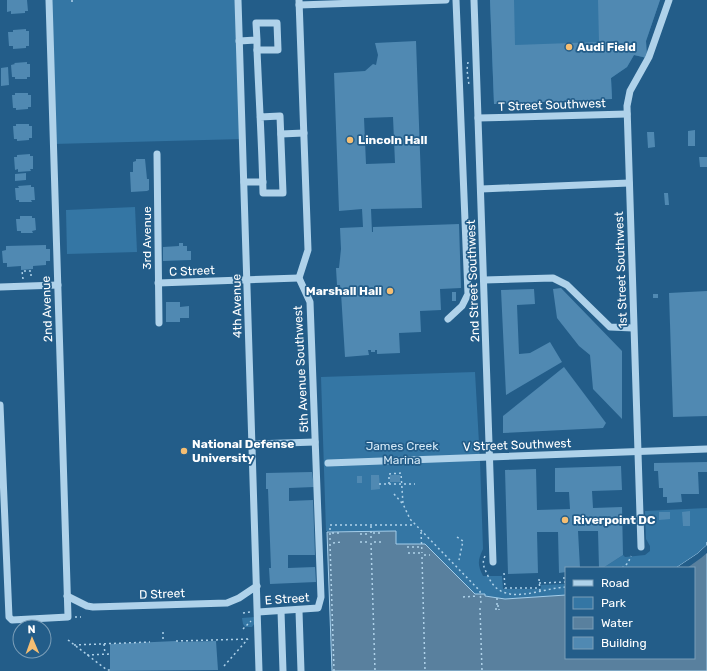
<svg xmlns="http://www.w3.org/2000/svg" width="707" height="671" font-family="Rubik,sans-serif">
  <style>
    .green { fill: #3476a4 }
    .water { fill: #59809e; stroke: #a4ceeb }
    .pier { fill: #235d89 }
    .building { fill: #5089b2; fill-rule: evenodd }
    .lines { fill: none; stroke-linecap: round; stroke-linejoin: round }
    .path { stroke: #afd2ea; stroke-width: 1.5; stroke-dasharray: 2 3; stroke-linecap: butt }
    .minor { stroke: #afd2ea; stroke-width: 7 }
    .poi-dot { fill: #f5be72; stroke: #235d89; stroke-width: 1.5 }
    .labels { text-anchor: middle; dominant-baseline: central; stroke-width: 3.5; stroke-linejoin: round; paint-order: stroke }
    .poi-label { font-size: 12px; font-weight: bold; fill: #fff; stroke: #235d89; text-anchor: start }
    .street-label { font-size: 12px; fill: #fff; stroke: #235d89 }
    .park-label { font-size: 12px; fill: #d4e9f7; stroke: #235d89 }
  </style>
  <rect width="100%" height="100%" fill="#235d89"/>
  <g class="green">
    <path d="M49,0H238L243,139L53,144Z"/>
    <path d="M490,0H660L646,41L647,58L634,55L627,67L611,78L612,99L494,104Z"/>
    <path d="M135,207L137,252L67,254L66,210Z"/>
    <path d="M475,372L480,461L483,549C478,560 477,564 483,576H502L503,589H537L541,588V585L566,584V595L505,599L485,596V594H475L425,544H396L395,531H326L321,377Z"/>
    <path d="M707,508V545L697,554L676,568H603L623,555L625,557L645,555L650,551V546L646,539L645,511Z"/>
    <path d="M255,617V623L252,627H245L243,624L242,618Z"/>
  </g>
  <path class="water" d="M396,531V544H425L475,594H485V596L505,599L566,595V658H694V568H676L697,554L707,545V542V671H332L327,532Z"/>
  <path class="pier" d="M707,545V553L701,558L687,568H676L697,554Z"/>
  <g class="building">
    <path d="M7,0H27L28,11H25V13L11,14V11L7,12Z"/>
    <path d="M490,0H514L515,45L599,42L598,0H660L646,41L647,58L634,55L627,67L611,78L612,99L494,104Z"/>
    <path d="M26,29V31H29V46H26V48L13,49V46H9L8,32H13V30Z"/>
    <path d="M416,41L422,208L371,209L372,232H373V227L459,224L461,288L440,289L441,310L420,311L421,332L399,333L400,353L377,354V350H375V352H371V350H368L369,355L345,357L341,293L340,285H337L336,268H339L341,249L340,228L363,227L362,209L339,211L334,73L365,71L373,64L376,65L378,55L375,43ZM393,117L395,163L366,164L364,118Z"/>
    <path d="M27,62V64H30V77H27V79H15V77H12L11,65L15,64L14,63Z"/>
    <path d="M8,67L9,85L1,86V68Z"/>
    <path d="M15,93H28V95H31V107H28V109L16,110V108H13L12,95H15Z"/>
    <path d="M16,124H29V126H32V138H29V140L17,141V139H14L13,126H16Z"/>
    <path d="M695,130V146H688V131Z"/>
    <path d="M647,132H654L655,147L648,148Z"/>
    <path d="M30,154V156H33V169H30L31,171L18,172V169L15,170L14,157H17V155Z"/>
    <path d="M699,157H707V167H700Z"/>
    <path d="M136,159H145L147,179H149V190L147,191L131,192L130,172H133V162L136,161Z"/>
    <path d="M26,173V180L15,181V174Z"/>
    <path d="M31,185V187H34L35,200H31L32,202H19V200H16L15,188H19L18,186Z"/>
    <path d="M664,193H668L669,205H665Z"/>
    <path d="M20,216H32V218H35L36,230L32,231L33,233H21V231H17L16,219H20Z"/>
    <path d="M179,243H183V246H187V251H191V260L163,261V247L179,246Z"/>
    <path d="M46,245V249H50V261H46V265L33,266V269L21,270V266L7,267V263H3L2,251L6,250V246Z"/>
    <path d="M561,288L622,351V419L593,389L590,355L579,346L557,318L553,289Z"/>
    <path d="M534,289L535,304L517,305L519,354L530,353L550,342L562,362L506,395L501,290Z"/>
    <path d="M707,291V416L673,417L669,293Z"/>
    <rect x="452" y="292" width="4" height="9"/>
    <rect x="653" y="294" width="5" height="4"/>
    <path d="M166,302H180V307L189,306V318H180V322H166Z"/>
    <path d="M564,367L606,423L603,428L503,433V416Z"/>
    <path d="M707,462V472H698L699,494H681L682,502L667,503V497H663V488H659L658,471H654V463Z"/>
    <path d="M621,466L622,490L592,491L593,508L622,507L623,555L603,568H599L598,531H578L580,568H566V572L559,573L558,532H537L538,573L508,574L505,470L536,469L537,510L570,509L569,492H555V468Z"/>
    <path d="M312,472L314,487L289,488V501L313,500L315,555H288V568L315,567L316,582L270,584L269,568H271L268,489H266V473Z"/>
    <path d="M371,475H379L380,489L371,490Z"/>
    <rect x="390" y="475" width="10" height="7"/>
    <rect x="357" y="476" width="5" height="7"/>
    <path d="M690,511V526H683L682,512Z"/>
    <path d="M659,512H670V519L659,520Z"/>
    <path d="M176,641V642L216,641L218,670L110,671V644Z"/>
  </g>
  <g class="lines">
    <g class="path">
      <path d="M71,1H73"/>
      <path d="M468,62L467,70L469,85"/>
      <path d="M23,279L22,271H31V279"/>
      <path d="M379,484H415"/>
      <path d="M389,484V474L401,473L403,504L410,519L480,591L481,603"/>
      <path d="M394,494L402,503"/>
      <path d="M371,526V540"/>
      <path d="M421,532L422,553"/>
      <path d="M332,533H341"/>
      <path d="M373,533H381"/>
      <path d="M360,534H369"/>
      <path d="M457,537L463,541L459,560"/>
      <path d="M330,540V525H415"/>
      <path d="M360,542H370"/>
      <path d="M374,542H381"/>
      <path d="M333,543L341,542"/>
      <path d="M371,543L375,671"/>
      <path d="M330,544L334,671"/>
      <path d="M407,547H419"/>
      <path d="M408,553H420"/>
      <path d="M424,555H430"/>
      <path d="M485,556C481,564 485,569 488,576C502,609 540,588 566,587"/>
      <path d="M422,557L425,671"/>
      <path d="M622,568L628,563L631,556"/>
      <path d="M504,573L505,588H539"/>
      <path d="M564,577V582"/>
      <path d="M539,579L540,591"/>
      <path d="M539,583L566,582"/>
      <path d="M463,597L478,596"/>
      <path d="M497,598V606"/>
      <path d="M480,608L482,671"/>
      <path d="M496,610V606H499V610"/>
      <path d="M243,613L250,612"/>
      <path d="M75,617H81"/>
      <path d="M243,629L251,621"/>
      <path d="M163,632V641"/>
      <path d="M68,640L107,670H110"/>
      <path d="M176,641L250,639"/>
      <path d="M104,644L105,654"/>
      <path d="M74,645L150,642"/>
      <path d="M87,655L110,654"/>
      <path d="M224,666L248,639"/>
    </g>
    <g class="minor">
      <path d="M238,0L259,671"/>
      <path d="M474,0L493,562"/>
      <path d="M299,5L446,0"/>
      <path d="M239,41L257,40L256,23H277L278,50H257V40"/>
      <path d="M257,50C259,98 262,146 263,193H283L280,116L260,117"/>
      <path d="M478,118L627,114"/>
      <path d="M281,134L304,133"/>
      <path d="M157,154L159,323"/>
      <path d="M244,182H263"/>
      <path d="M481,189L629,183"/>
      <path d="M484,280L553,278L567,285L610,327L633,328"/>
      <path d="M158,283L299,278"/>
      <path d="M0,287L58,285"/>
      <path d="M448,319L462,306L468,294L456,0"/>
      <path d="M0,405L9,617L12,620L68,617L49,0"/>
      <path d="M252,444L315,442"/>
      <path d="M328,463L707,449"/>
      <path d="M641,547L627,106L630,91L649,57L669,0"/>
      <path d="M67,596L87,606L93,607L227,603L239,598L257,586"/>
      <path d="M281,611L283,671"/>
      <path d="M299,611L301,671"/>
      <path d="M258,612L318,608L321,597L310,302L299,278L308,250L299,0"/>
    </g>
  </g>
  <g class="poi-dot">
    <circle cx="569" cy="47" r="4"/>
    <circle cx="350" cy="140" r="4"/>
    <circle cx="390" cy="291" r="4"/>
    <circle cx="184" cy="451" r="4"/>
    <circle cx="565" cy="520" r="4"/>
  </g>
  <g class="labels">
    <g class="poi-label">
      <text x="577" y="47">Audi Field</text>
      <text x="358" y="140">Lincoln Hall</text>
      <text x="382" y="291" text-anchor="end">Marshall Hall</text>
      <text x="192" y="444">National Defense<tspan x="192" dy="14">University</tspan></text>
      <text x="573" y="520">Riverpoint DC</text>
    </g>
    <g class="street-label">
      <text transform="translate(552 105) rotate(-2)">T Street Southwest</text>
      <text transform="translate(147 238) rotate(-90)">3rd Avenue</text>
      <text transform="translate(621 270) rotate(-92)">1st Street Southwest</text>
      <text transform="translate(192 271) rotate(-2)">C Street</text>
      <text transform="translate(473 281) rotate(-92)">2nd Street Southwest</text>
      <text transform="translate(237 306) rotate(-91)">4th Avenue</text>
      <text transform="translate(47 309) rotate(-92)">2nd Avenue</text>
      <text transform="translate(301 369) rotate(-93)">5th Avenue Southwest</text>
      <text transform="translate(517 445) rotate(-2)">V Street Southwest</text>
      <text transform="translate(162 594) rotate(-2)">D Street</text>
      <text transform="translate(287 599) rotate(-4)">E Street</text>
    </g>
    <g class="park-label">
      <text x="402" y="446">James Creek<tspan x="402" dy="14">Marina</tspan></text>
    </g>
  </g>
  <rect x="565" y="567" width="130" height="92" fill="#235d89" stroke="#7b9eb8"/>
  <rect x="573" y="580" width="20" height="6" fill="#afd2ea" stroke="#7b9eb8"/>
  <text x="601" y="587" font-size="12" fill="#ffffff">Road</text>
  <rect x="573" y="597" width="20" height="12" fill="#3476a4" stroke="#7b9eb8"/>
  <text x="601" y="607" font-size="12" fill="#ffffff">Park</text>
  <rect x="573" y="617" width="20" height="12" fill="#59809e" stroke="#7b9eb8"/>
  <text x="601" y="627" font-size="12" fill="#ffffff">Water</text>
  <rect x="573" y="637" width="20" height="12" fill="#5089b2" stroke="#7b9eb8"/>
  <text x="601" y="647" font-size="12" fill="#ffffff">Building</text>
  <g transform="translate(32 639) rotate(358)"><circle r="19" fill="#235d89" stroke="#7b9eb8"/>
  <path d="M0-3L7 15L0 10L-7 15Z" fill="#f5be72"/>
  <text y="-6" font-size="11" font-weight="bold" text-anchor="middle" fill="#ffffff">N</text>
  </g>
</svg>
